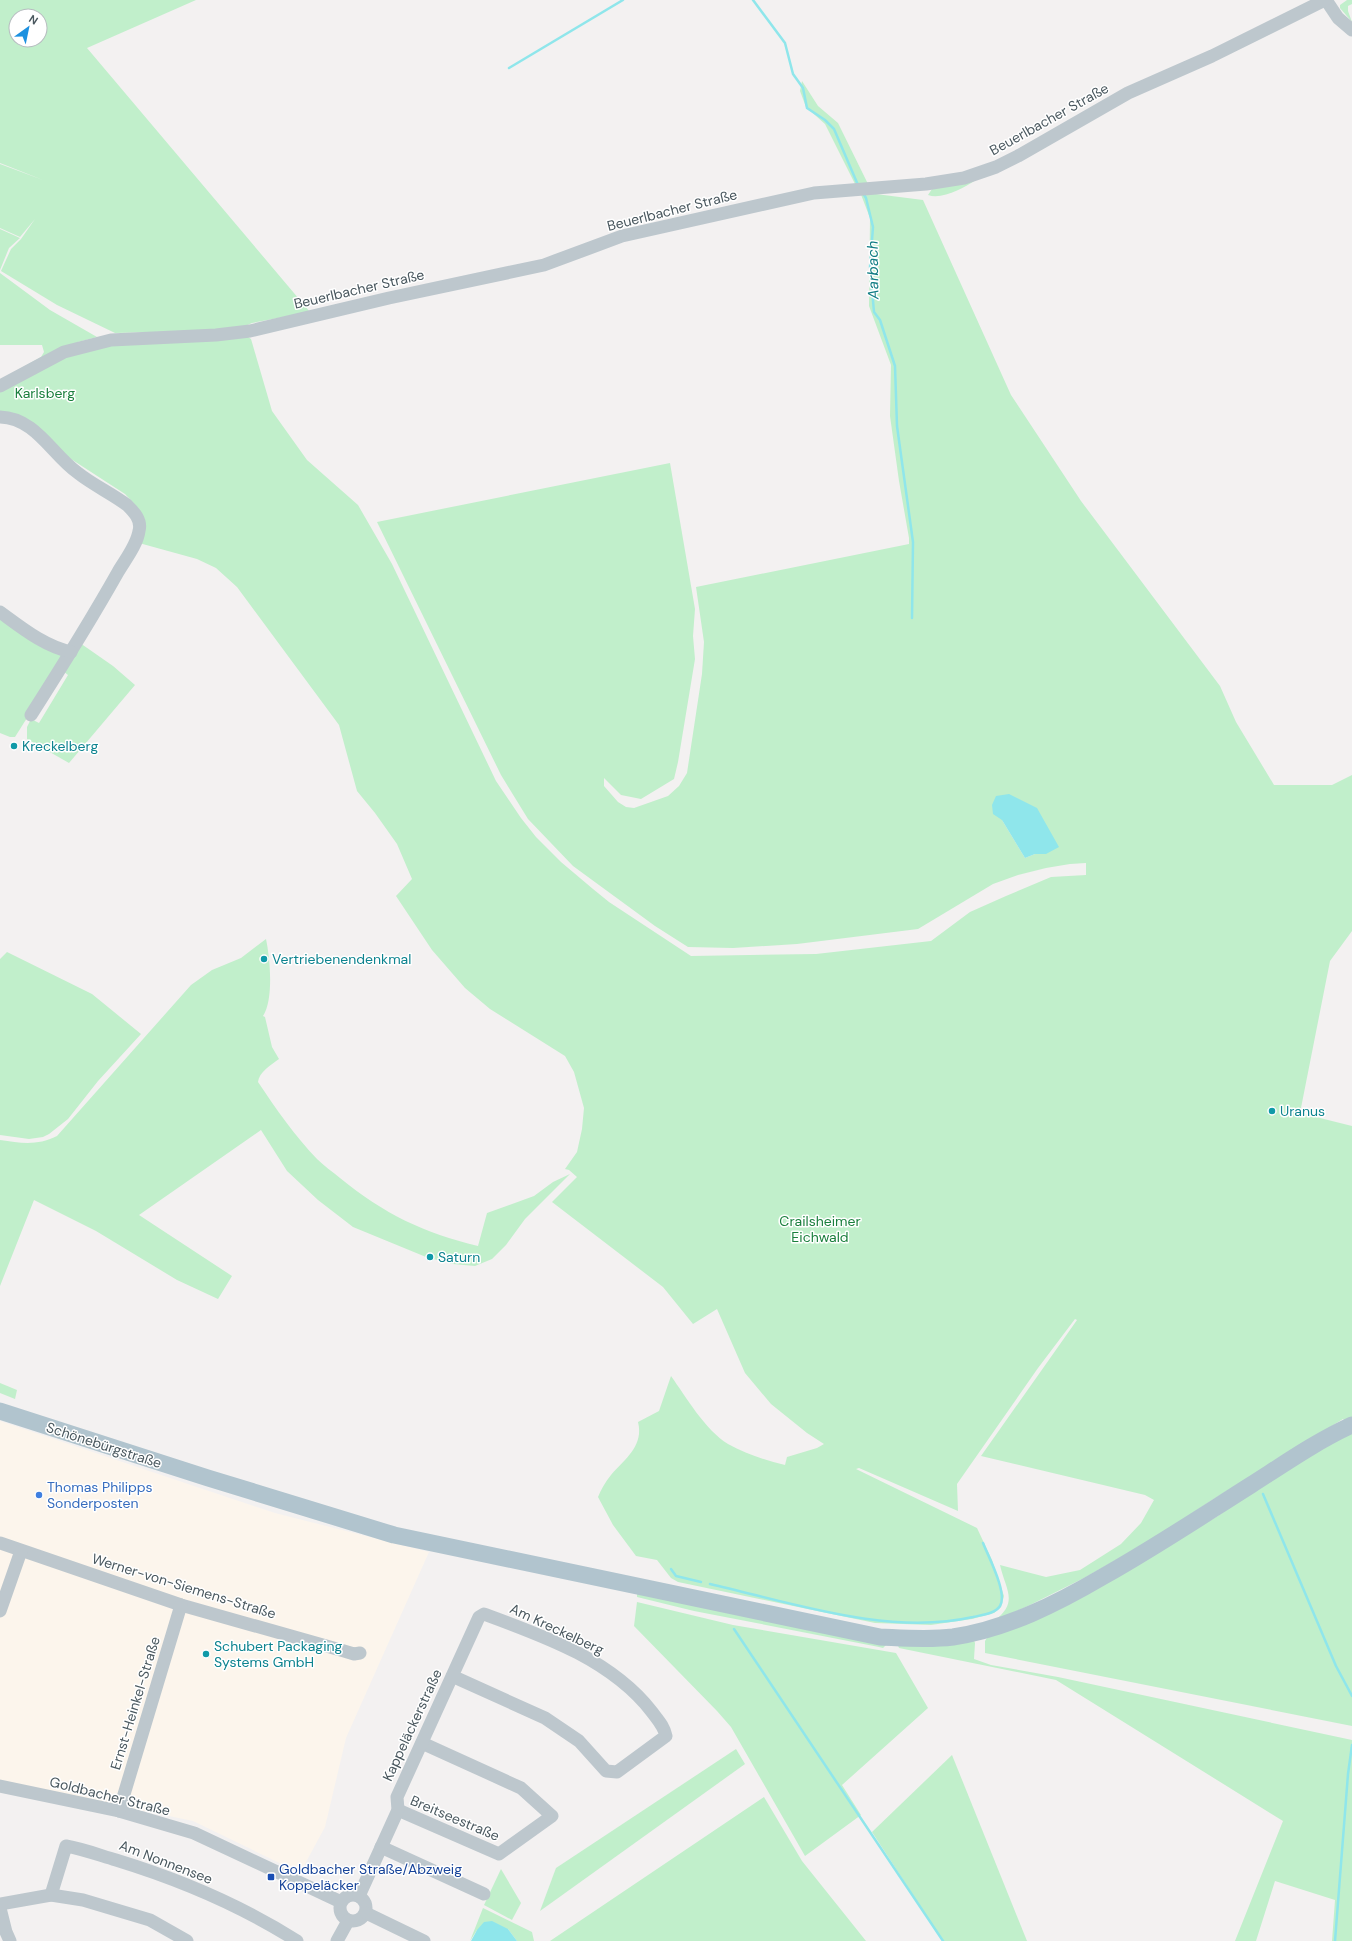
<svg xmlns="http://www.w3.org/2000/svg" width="1352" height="1941" font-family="'DM Sans',sans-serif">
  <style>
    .commercial { fill: #fcf5ec }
    .green { fill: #c1efcb; fill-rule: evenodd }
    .water { fill: #8fe6eb }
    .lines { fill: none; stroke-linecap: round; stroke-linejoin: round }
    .stream { stroke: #8fe6eb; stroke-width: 2.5 }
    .minor { stroke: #bdc7cd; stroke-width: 13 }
    .major { stroke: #b1c4ce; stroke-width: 17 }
    .culture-dot { fill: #0f9aa8; stroke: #fff; stroke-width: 1.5 }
    .shop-dot { fill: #3f7fe0; stroke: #fff; stroke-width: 1.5 }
    .transit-dot { fill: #1a4fb4; stroke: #fff; stroke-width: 1.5 }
    .labels { text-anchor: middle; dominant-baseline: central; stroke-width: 3; stroke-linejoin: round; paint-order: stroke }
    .street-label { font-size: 14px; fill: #49575e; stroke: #fff }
    .park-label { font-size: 14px; fill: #1a7f3d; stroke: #fff }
    .culture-label { font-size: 14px; fill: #0d838f; stroke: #fff; text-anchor: start }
    .shop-label { font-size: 14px; fill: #366cbe; stroke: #fff; text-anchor: start }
    .transit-label { font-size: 14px; fill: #164399; stroke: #fff; text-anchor: start }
    .water-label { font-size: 15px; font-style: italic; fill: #107d84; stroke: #fff }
  </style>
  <rect width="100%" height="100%" fill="#f3f1f1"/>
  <path class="commercial" d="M0,1421L275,1513L429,1552L346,1738L325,1827L300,1873L193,1821L0,1781Z"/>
  <g class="green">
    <path d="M0,0H196L87,48L310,312L252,323L236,330L115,333L57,305L1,271L11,249L21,239L35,219L39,202L35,219L20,237L0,228V164L43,180L0,163ZM16,16H40V40H16Z"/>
    <path d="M1347,0H1352V4L1348,6V11L1352,22L1340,8V5Z"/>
    <path d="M802,81L818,106L838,123L868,184H855L825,124L806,107L800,91Z"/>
    <path d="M976,180C964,188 942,200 928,195L932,189Z"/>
    <path d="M860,192L923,200L1011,395L1081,501L1220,686L1236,722L1274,785H1332L1352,775V931L1330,961L1300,1113L1352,1126V1428L1343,1419L1212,1500L1153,1539L1084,1578L1028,1606L994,1621C1019,1602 1006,1591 1000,1565L1046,1577L1080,1570L1121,1544L1141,1523L1154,1500L1145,1495L981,1456L1077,1320L1075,1319L1038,1368L957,1484L958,1511L859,1468L856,1469L977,1528L992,1560L1004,1596L1001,1607L994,1613L972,1619L931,1625L875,1623L678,1582L671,1578L657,1560L636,1556L613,1525L598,1497C601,1490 605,1482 611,1475C625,1459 644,1446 638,1422L659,1411L671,1376C686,1397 705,1430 728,1444C746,1454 765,1460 785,1465L787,1457L817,1448L824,1444L807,1433L771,1404L745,1373L717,1309L693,1324L663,1287L552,1202L577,1177L569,1170L565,1169L577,1152L582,1129L584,1108L574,1072L565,1056L490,1009L465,988L432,950L396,896L412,879L397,844L375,813L357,791L339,725L237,587L216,568L197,559L139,543C149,518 142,512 125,494L0,413V380L41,357L44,352L42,345H0V273L50,310L97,337L78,342V351L106,344L245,335L251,339L272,411L307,460L358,505L392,564L496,781L521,818L536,837L561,862L593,889L609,902L691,956L816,954L931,941L970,912L1006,896L1051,877L1086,875V863L1070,864L1046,868L1018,875L993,884L918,929L797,944L733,948L688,947L655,926L573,866L528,819L501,775L377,522L670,463L695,609L693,636L695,659L678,762L674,779L641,799L621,795L604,778V786L618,802L626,807L634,808L668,796L679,786L687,773L702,674L704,642L696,587L909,544V538L899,481L890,416L891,365L869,306L870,218ZM1002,820L1046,854H1035L1025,858Z"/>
    <path d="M0,229L20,238L9,248L0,270Z"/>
    <path d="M0,615L68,653L15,737H10L0,733Z"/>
    <path d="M80,643L113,666L135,685L69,763L27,739V727L31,719L39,723L68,675L63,671Z"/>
    <path d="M266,939C270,958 274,999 263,1016L265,1017L272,1047L279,1059C271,1065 259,1072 258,1082C276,1109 295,1136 317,1159C324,1166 333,1172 340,1178C384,1214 424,1233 478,1246L487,1213L534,1196L553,1182L570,1174L525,1219L506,1245L492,1259L475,1266L453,1264L426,1257L353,1227L318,1200L287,1171L261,1130L139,1215L232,1276L218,1299L177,1280L96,1231L34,1200L0,1286V1140C21,1143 37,1146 57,1136L191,985L212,970L241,958Z"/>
    <path d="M7,952L92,994L141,1034L98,1081L68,1119L49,1134L43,1137L29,1139L0,1135V959Z"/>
    <path d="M0,1383L17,1390L15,1399L0,1393Z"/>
    <path d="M1352,1430V1726L985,1653V1641L990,1633L1067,1602L1218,1516L1239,1499Z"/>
    <path d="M637,1592L886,1645L883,1648L879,1647L694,1611L637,1597Z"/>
    <path d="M637,1602L733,1625L896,1653L928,1708L842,1785L861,1815L805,1856L731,1727L717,1711L634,1626Z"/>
    <path d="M973,1638L975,1643L974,1659L991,1665L1058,1677L1352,1740V1941H1332L1335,1900L1275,1881L1256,1941H1235L1283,1821L1056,1680L899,1648L897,1643Z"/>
    <path d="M736,1749L745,1764L540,1911L556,1868Z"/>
    <path d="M952,1755L1027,1941H943L872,1832Z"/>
    <path d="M764,1797L802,1861L866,1941H550Z"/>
    <path d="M501,1869L521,1903L512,1920L484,1905Z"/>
    <path d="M483,1908L532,1932L534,1941H517L508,1929L477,1930L470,1941Z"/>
  </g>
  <g class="water">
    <path d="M1009,794L1037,808L1059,847L1046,854H1035L1025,858L1002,820L993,814L992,805L996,796Z"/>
    <path d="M492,1921L508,1929L517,1941H471L477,1930L484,1922Z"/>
  </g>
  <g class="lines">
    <g class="stream">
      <path d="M753,0L785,43L793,74L803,88L807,108L825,120L834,129L858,185"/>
      <path d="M509,68L623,0"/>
      <path d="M863,193L866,198L873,227L870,267L874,312L880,320L895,366L897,426L913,542L912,618"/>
      <path d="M1263,1494L1336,1666L1352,1696"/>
      <path d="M671,1569L676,1576L701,1582"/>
      <path d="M710,1584C793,1603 888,1636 973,1617C981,1615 995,1614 1000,1606C1008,1593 988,1556 983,1543"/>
      <path d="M734,1629L943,1941"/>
      <path d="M1335,1941L1348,1774L1352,1745"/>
    </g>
    <g class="minor">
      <path d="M1326,0L1338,18L1352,30"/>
      <path d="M0,386L64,352L111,340L216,335L250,331L389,298L544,265L622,236L814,193L926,184L964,178L996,167L1018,156L1128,93L1212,56L1325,0"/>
      <path d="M0,417C36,418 52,455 78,473C93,485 111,493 127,505C134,512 142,520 139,531C137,545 125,560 118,572C91,620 61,668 31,715"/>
      <path d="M0,612C22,628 44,646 71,652"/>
      <path d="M0,1543L181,1605L344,1651L354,1654L360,1653"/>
      <path d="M0,1611L21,1551"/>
      <path d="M0,1786L119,1811L194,1833L341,1902"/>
      <path d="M398,1810L499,1854L552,1816L521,1788L422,1743"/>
      <path d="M119,1811L181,1605"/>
      <path d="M381,1847L484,1894"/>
      <circle cx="353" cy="1908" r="13"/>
      <path d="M51,1895L66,1846C83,1849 99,1855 116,1860C178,1879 242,1906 297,1941"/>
      <path d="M359,1896L398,1810L397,1797L479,1617L484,1614C544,1636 612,1660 652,1712C658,1720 664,1726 666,1736L617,1772L606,1771L579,1741L545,1718L452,1676"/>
      <path d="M0,1904L51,1895L83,1900L150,1920L187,1941"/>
      <path d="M0,1908L6,1932L10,1941"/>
      <path d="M366,1913L424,1941"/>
      <path d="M337,1941L348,1921"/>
    </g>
    <path class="major" d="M0,1411L208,1478L394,1535L880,1637C904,1638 929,1640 953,1637C1007,1629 1058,1603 1104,1576C1154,1548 1202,1516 1251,1485C1284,1464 1317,1441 1352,1425"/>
  </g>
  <g class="culture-dot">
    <circle cx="14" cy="746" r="4"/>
    <circle cx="264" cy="959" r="4"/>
    <circle cx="1272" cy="1111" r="4"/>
    <circle cx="430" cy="1257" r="4"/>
    <circle cx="206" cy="1654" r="4"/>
  </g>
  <circle class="shop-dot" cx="39" cy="1495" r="4"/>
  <rect class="transit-dot" x="267" y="1873" width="8" height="8" rx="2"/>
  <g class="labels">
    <g class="street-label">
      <text transform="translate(1049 119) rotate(-29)">Beuerlbacher Straße</text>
      <text transform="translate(672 210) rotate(-14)">Beuerlbacher Straße</text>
      <text transform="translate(359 289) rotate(-13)">Beuerlbacher Straße</text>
      <text transform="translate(104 1445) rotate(18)">Schönebürgstraße</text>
      <text transform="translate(184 1586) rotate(17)">Werner-von-Siemens-Straße</text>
      <text transform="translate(557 1629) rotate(25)">Am Kreckelberg</text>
      <text transform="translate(135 1703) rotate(-73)">Ernst-Heinkel-Straße</text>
      <text transform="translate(412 1725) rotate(-65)">Kappeläckerstraße</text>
      <text transform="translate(110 1796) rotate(14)">Goldbacher Straße</text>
      <text transform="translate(455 1818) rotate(23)">Breitseestraße</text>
      <text transform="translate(166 1862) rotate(21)">Am Nonnensee</text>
    </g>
    <g class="park-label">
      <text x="45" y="393">Karlsberg</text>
      <text x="820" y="1221">Crailsheimer<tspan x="820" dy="16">Eichwald</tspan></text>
    </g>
    <g class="culture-label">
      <text x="22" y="746">Kreckelberg</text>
      <text x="272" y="959">Vertriebenendenkmal</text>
      <text x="1280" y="1111">Uranus</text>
      <text x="438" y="1257">Saturn</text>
      <text x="214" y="1646">Schubert Packaging<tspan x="214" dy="16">Systems GmbH</tspan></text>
    </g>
    <g class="shop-label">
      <text x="47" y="1487">Thomas Philipps<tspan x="47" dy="16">Sonderposten</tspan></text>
    </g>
    <g class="transit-label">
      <text x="279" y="1869">Goldbacher Straße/Abzweig<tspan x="279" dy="16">Koppeläcker</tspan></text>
    </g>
    <g class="water-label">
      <text transform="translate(873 270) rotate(-91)">Aarbach</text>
    </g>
  </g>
  <g transform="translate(28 28) rotate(33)"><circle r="19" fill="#ffffff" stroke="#b6bcbf"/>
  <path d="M0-3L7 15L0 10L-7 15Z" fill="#1d91e0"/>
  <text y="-6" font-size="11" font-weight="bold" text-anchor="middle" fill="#49575e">N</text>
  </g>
</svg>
